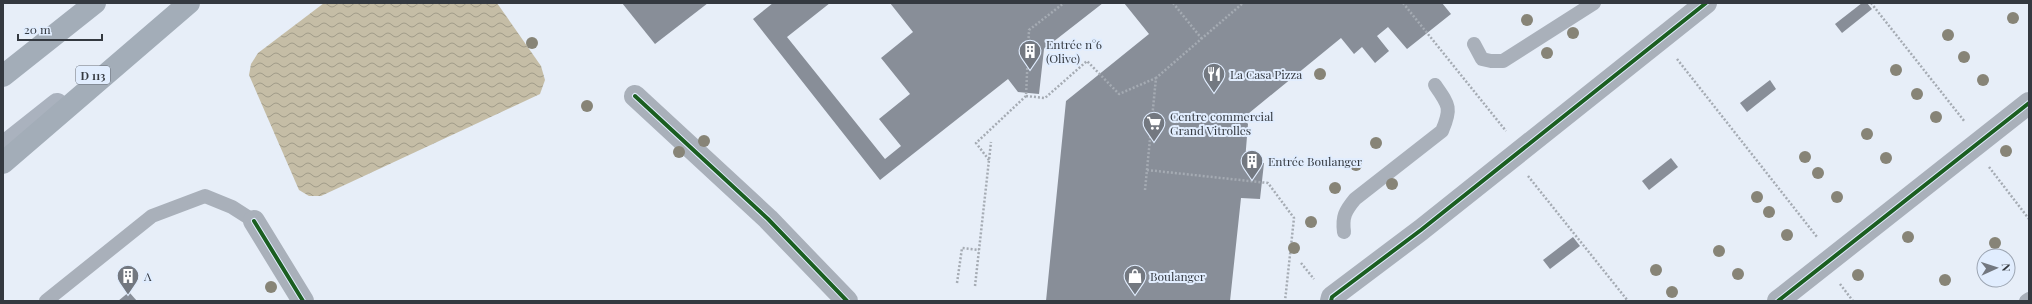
<svg xmlns="http://www.w3.org/2000/svg" width="2032" height="304" font-family="'Playfair Display',serif">
  <style>
    .water { fill: url(#water-waves) }
    .building { fill: #888e98 }
    .lines { fill: none; stroke-linecap: round; stroke-linejoin: round }
    .path { stroke: #a5abb3; stroke-width: 2.5; stroke-dasharray: 2 2; stroke-linecap: butt }
    .lane { stroke: #a9b0ba; stroke-width: 14 }
    .street { stroke: #a9b0ba; stroke-width: 22 }
    .primary { stroke: #aab2be; stroke-width: 22 }
    .highway { stroke: #a3adb8; stroke-width: 22 }
    .cycleway-casing { stroke: #e1edfe; stroke-width: 6 }
    .cycleway { stroke: #1b5e20; stroke-width: 4 }
    .tree { fill: #878477 }
    .labels { text-anchor: middle; dominant-baseline: central; stroke-width: 4; stroke-linejoin: round; paint-order: stroke }
    .shield { fill: #e1edfe; stroke: #686f79; stroke-width: 1 }
    .shield-label { font-size: 11px; font-weight: bold; fill: #343940 }
    .poi-label { font-size: 12px; fill: #343940; stroke: #e1edfe; text-anchor: start }
  </style>
  <defs>
    <pattern id="water-waves" width="16" height="10" patternUnits="userSpaceOnUse"><rect width="16" height="10" fill="#c5bda6"/><path d="M0 5q4-4 8 0t8 0" fill="none" stroke="#a19b89"/></pattern>
  </defs>
  <rect width="100%" height="100%" fill="#e7eef8"/>
  <path class="water" d="M324,3H497L541,66L545,80L540,94L321,196H309L299,190L249,75L251,64L258,53Z"/>
  <g class="building">
    <path d="M622,3H708L655,44Z"/>
    <path d="M773,3H830L787,37L885,159L901,146L879,119L910,94L881,58L913,32L890,3H1103L1044,49L1039,94L1018,92L1008,79L880,180L753,19Z"/>
    <path d="M1124,3H1442L1451,14L1407,49L1388,27L1377,36L1389,51L1375,63L1362,47L1354,54L1341,38L1243,118L1248,124L1245,161L1264,163L1260,199L1241,198L1230,301H1046L1066,101L1149,34Z"/>
    <path d="M1862,3H1867L1872,9L1842,33L1835,24Z"/>
    <path d="M1770,80L1776,89L1747,112L1740,103Z"/>
    <path d="M1671,158L1678,167L1649,190L1642,181Z"/>
    <path d="M1573,237L1580,246L1550,269L1543,260Z"/>
    <path d="M129,292L137,301H118Z"/>
  </g>
  <g class="lines">
    <g class="path">
      <path d="M1173,3L1202,39"/>
      <path d="M1403,3L1506,131"/>
      <path d="M1871,3L1965,122"/>
      <path d="M1677,59L1817,237"/>
      <path d="M1026,96L1045,98L1087,61L1119,94L1156,78"/>
      <path d="M989,160L976,143L1026,96L1029,30L1064,3"/>
      <path d="M1989,167L2029,219"/>
      <path d="M1147,170L1268,183L1294,218L1285,301"/>
      <path d="M1528,176L1628,301"/>
      <path d="M1145,190L1156,78L1243,3"/>
      <path d="M1301,263L1314,279"/>
      <path d="M957,283L962,248L979,250"/>
      <path d="M1840,284L1853,301"/>
      <path d="M975,286L991,142"/>
    </g>
    <g class="lane">
      <path d="M1474,44L1482,59L1491,61H1503L1594,3"/>
      <path d="M1344,232C1342,217 1345,211 1355,199L1442,131C1452,108 1449,105 1435,85"/>
      <path d="M46,301L152,216L205,196L232,207L254,221"/>
      <path d="M2026,301L2029,299"/>
    </g>
    <g class="street">
      <path d="M635,96L768,219L847,301"/>
      <path d="M254,221L303,301"/>
      <path d="M1331,301L1332,297L1421,230L1706,3"/>
      <path d="M1778,301L2029,103"/>
    </g>
    <path class="primary" d="M3,147L57,104"/>
    <g class="highway">
      <path d="M3,76L95,3"/>
      <path d="M3,163L189,3"/>
    </g>
    <g class="cycleway-casing">
      <g id="cycleway">
        <path d="M635,96L768,219L847,301"/>
        <path d="M254,221L303,301"/>
        <path d="M1331,301L1332,297L1421,230L1706,3"/>
        <path d="M1778,301L2029,103"/>
      </g>
    </g>
    <use href="#cycleway" class="cycleway"/>
  </g>
  <g class="tree">
    <circle cx="2013" cy="18" r="6"/>
    <circle cx="1527" cy="20" r="6"/>
    <circle cx="1573" cy="33" r="6"/>
    <circle cx="1948" cy="35" r="6"/>
    <circle cx="532" cy="43" r="6"/>
    <circle cx="1547" cy="53" r="6"/>
    <circle cx="1964" cy="57" r="6"/>
    <circle cx="1896" cy="70" r="6"/>
    <circle cx="1320" cy="74" r="6"/>
    <circle cx="1983" cy="80" r="6"/>
    <circle cx="1917" cy="94" r="6"/>
    <circle cx="587" cy="106" r="6"/>
    <circle cx="1936" cy="117" r="6"/>
    <circle cx="1867" cy="134" r="6"/>
    <circle cx="704" cy="141" r="6"/>
    <circle cx="1376" cy="143" r="6"/>
    <circle cx="2006" cy="151" r="6"/>
    <circle cx="679" cy="152" r="6"/>
    <circle cx="1805" cy="157" r="6"/>
    <circle cx="1886" cy="158" r="6"/>
    <circle cx="1356" cy="165" r="6"/>
    <circle cx="1818" cy="173" r="6"/>
    <circle cx="1392" cy="184" r="6"/>
    <circle cx="1335" cy="188" r="6"/>
    <circle cx="1757" cy="197" r="6"/>
    <circle cx="1837" cy="197" r="6"/>
    <circle cx="1769" cy="212" r="6"/>
    <circle cx="1311" cy="222" r="6"/>
    <circle cx="1787" cy="235" r="6"/>
    <circle cx="1908" cy="237" r="6"/>
    <circle cx="1995" cy="243" r="6"/>
    <circle cx="1294" cy="248" r="6"/>
    <circle cx="1719" cy="251" r="6"/>
    <circle cx="1656" cy="270" r="6"/>
    <circle cx="1738" cy="274" r="6"/>
    <circle cx="1858" cy="275" r="6"/>
    <circle cx="1945" cy="280" r="6"/>
    <circle cx="271" cy="287" r="6"/>
    <circle cx="1672" cy="292" r="6"/>
  </g>
  <defs>
    <g id="building-pin" transform="scale(1.15)"><path d="M0 17L-7.5 6A9.5 9.5 0 1 1 7.5 6Z" fill="#737880" stroke="#e1edfe"/><path d="M-4-6H4V6H1V3H-1V6H-4ZM-2.5-4.3h1.7v1.8h-1.7ZM.8-4.3h1.7v1.8H.8ZM-2.5-1h1.7V.8h-1.7ZM.8-1h1.7V.8H.8Z" fill="#fff"/></g>
    <g id="restaurant-pin" transform="scale(1.15)"><path d="M0 17L-7.5 6A9.5 9.5 0 1 1 7.5 6Z" fill="#737880" stroke="#e1edfe"/><path d="M-5-6h1v4h1v-4h1v4h1v-4h1v5L-1.5 .5V6h-2V.5L-5-1ZM5-6V6H3V1.5H1.5Q1.5-4 5-6Z" fill="#fff"/></g>
    <g id="supermarket-pin" transform="scale(1.15)"><path d="M0 17L-7.5 6A9.5 9.5 0 1 1 7.5 6Z" fill="#737880" stroke="#e1edfe"/><path d="M-6-5.5h2.5l.6 2H6L4.5 2H-2.5L-4.4-4H-6ZM-1.5 3.2a1.3 1.3 0 1 0 .1 0ZM3 3.2a1.3 1.3 0 1 0 .1 0Z" fill="#fff"/></g>
    <g id="shop-pin" transform="scale(1.15)"><path d="M0 17L-7.5 6A9.5 9.5 0 1 1 7.5 6Z" fill="#737880" stroke="#e1edfe"/><path d="M-5-2.5h2.3a2.7 3.5 0 0 1 5.4 0H5L5.5 6h-11ZM-1.5-2.5h3a1.5 2.3 0 0 0-3 0Z" fill="#fff"/></g>
  </defs>
  <g fill-rule="evenodd">
    <use href="#building-pin" x="1030" y="51"/>
    <use href="#restaurant-pin" x="1214" y="74"/>
    <use href="#supermarket-pin" x="1154" y="123"/>
    <use href="#building-pin" x="1252" y="161"/>
    <use href="#building-pin" x="128" y="276"/>
    <use href="#shop-pin" x="1135" y="276"/>
  </g>
  <g class="labels">
    <rect class="shield" x="76" y="66" width="34" height="18" rx="3"/>
    <g class="shield-label">
      <text x="93" y="75">D 113</text>
    </g>
    <g class="poi-label">
      <text x="1046" y="44">Entrée n°6<tspan x="1046" dy="14">(Olive)</tspan></text>
      <text x="1230" y="74">La Casa Pizza</text>
      <text x="1170" y="116">Centre commercial<tspan x="1170" dy="14">Grand Vitrolles</tspan></text>
      <text x="1268" y="161">Entrée Boulanger</text>
      <text x="144" y="276">A</text>
      <text x="1150" y="276">Boulanger</text>
    </g>
  </g>
  <rect width="2032" height="304" fill="none" stroke="#343940" stroke-width="8"/>
  <g transform="translate(1996 268) rotate(87)"><circle r="19" fill="#e1edfe" stroke="#9ca5b2"/>
  <path d="M0-3L7 15L0 10L-7 15Z" fill="#737880"/>
  <text y="-6" font-size="11" font-weight="bold" text-anchor="middle" fill="#343940">N</text>
  </g>
  <path d="M18 34v6h84v-6" fill="none" stroke="#343940" stroke-width="2"/>
  <text x="24" y="34" font-size="12" fill="#343940" stroke="#e1edfe" stroke-width="3" paint-order="stroke">20 m</text>
</svg>
